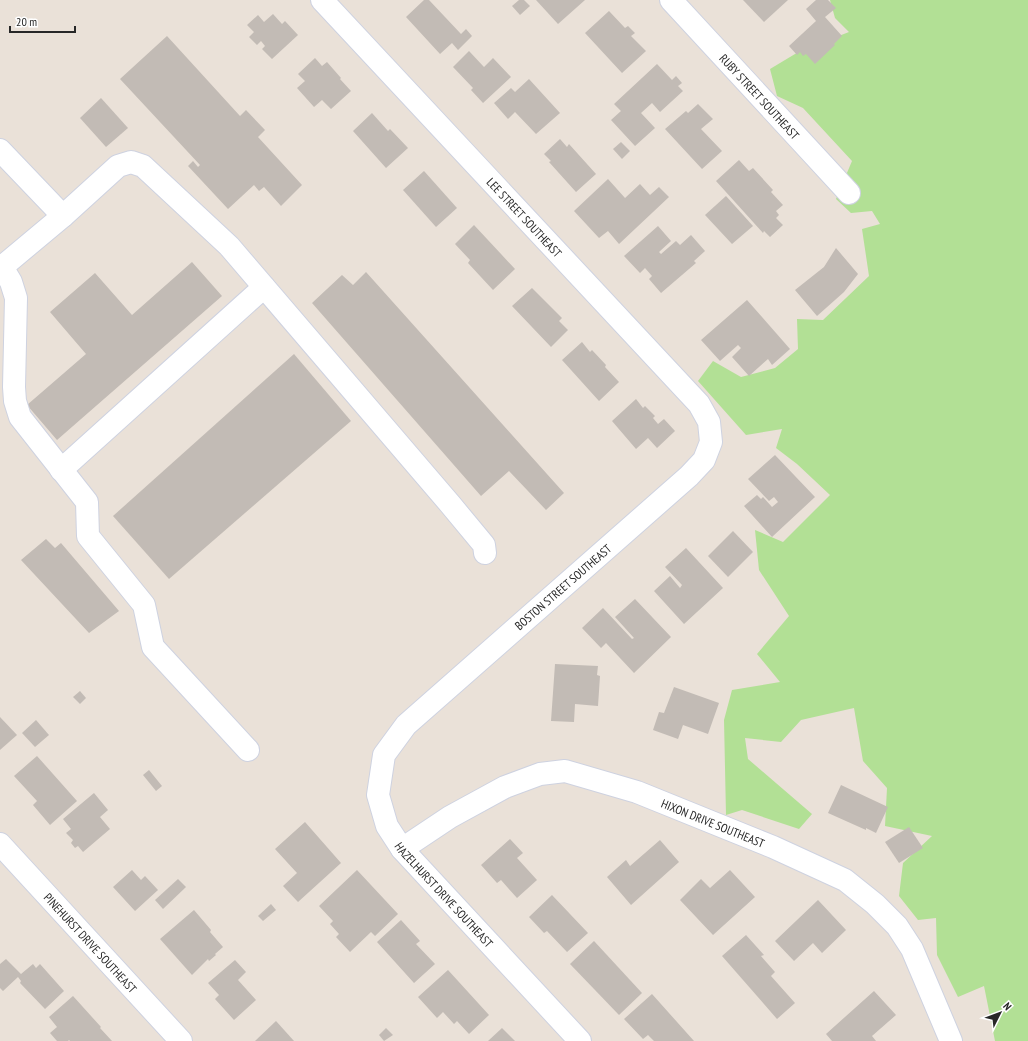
<svg xmlns="http://www.w3.org/2000/svg" width="1028" height="1041" font-family="'PT Sans Narrow',sans-serif">
  <style>
    .green { fill: #b2e095 }
    .building { fill: #c2bbb5 }
    .lines { fill: none; stroke-linecap: round; stroke-linejoin: round }
    .minor-casing { stroke: #ced2e0; stroke-width: 24 }
    .minor { stroke: #fff; stroke-width: 22 }
    .labels { text-anchor: middle; dominant-baseline: central; stroke-width: 3; stroke-linejoin: round; paint-order: stroke }
    .street-label { font-size: 12px; fill: #272727; stroke: #fff }
  </style>
  <rect width="100%" height="100%" fill="#eae1d8"/>
  <path class="green" d="M830,0H1028V1041H995L984,986L958,997L937,955L936,918L918,920L899,896L903,863L932,836L885,826L887,788L863,761L854,708L801,720L781,742L745,738L748,759L812,814L799,829L742,810L726,815L724,720L732,690L780,682L757,654L789,616L759,570L755,530L783,542L830,495L797,464L776,448L782,429L746,435L698,381L713,361L741,377L775,368L798,349L797,319L823,320L869,276L862,229L880,224L872,211L851,213L836,199L852,161L803,108L777,96L770,69L800,51L849,32L835,18Z"/>
  <g class="building">
    <path d="M424,0H429L461,34L466,29L472,36L458,50L452,43L440,54L406,17Z"/>
    <path d="M519,0H524L530,6L520,15L512,6Z"/>
    <path d="M536,0H585L558,24Z"/>
    <path d="M743,0H788L764,22Z"/>
    <path d="M816,0H828L836,8L825,17L842,36L834,44L835,45L815,64L806,54L803,56L800,52L797,55L789,46L816,21L806,9Z"/>
    <path d="M609,11L625,28L628,26L635,33L631,36L646,51L622,73L585,33Z"/>
    <path d="M273,14L282,24L285,21L298,35L272,59L262,49L265,46L261,41L257,45L249,37L254,32L247,25L258,15L264,22Z"/>
    <path d="M167,36L240,116L246,110L265,130L258,137L302,185L281,206L264,187L259,191L254,185L228,209L188,166L193,161L198,167L200,165L120,79Z"/>
    <path d="M469,51L484,67L493,58L511,77L483,103L471,90L473,88L453,67Z"/>
    <path d="M315,58L322,66L327,62L341,78L340,79L351,91L331,109L322,100L314,107L297,88L305,81L298,74Z"/>
    <path d="M657,64L672,80L676,76L682,83L678,86L683,91L660,112L652,103L641,113L655,128L635,146L611,120L621,111L614,104Z"/>
    <path d="M529,79L560,113L536,134L515,112L508,119L494,103L511,88L515,92Z"/>
    <path d="M101,98L128,128L106,147L80,118Z"/>
    <path d="M698,104L713,119L701,129L722,151L702,169L665,129L686,111L688,113Z"/>
    <path d="M372,113L388,131L390,129L408,148L386,168L353,131Z"/>
    <path d="M560,139L567,147L569,144L596,174L576,192L549,162L551,161L544,154Z"/>
    <path d="M621,142L630,151L622,159L613,149Z"/>
    <path d="M739,160L749,171L753,168L773,190L771,192L783,205L776,211L779,215L776,218L783,225L770,237L764,231L763,233L716,181Z"/>
    <path d="M424,171L457,208L436,227L403,190Z"/>
    <path d="M608,179L625,198L640,184L650,195L659,187L669,197L619,244L608,231L599,238L574,211Z"/>
    <path d="M726,196L753,226L732,244L705,215Z"/>
    <path d="M474,225L515,269L493,290L468,263L470,260L455,244Z"/>
    <path d="M658,226L671,241L659,252L661,254L676,241L680,245L691,235L705,251L694,261L696,263L661,293L649,279L652,276L645,268L640,273L624,256Z"/>
    <path d="M836,248L858,274L844,292L817,316L795,290L824,267Z"/>
    <path d="M192,262L222,296L57,440L27,405L86,354L50,312L95,273L132,315Z"/>
    <path d="M366,272L564,493L546,510L509,471L481,496L312,303L342,275L353,285Z"/>
    <path d="M532,288L562,318L559,321L568,330L551,347L512,306Z"/>
    <path d="M747,300L790,349L772,365L768,359L749,376L732,357L741,348L738,345L720,361L701,340Z"/>
    <path d="M582,342L590,352L592,350L606,365L605,367L619,382L599,401L562,360Z"/>
    <path d="M294,354L351,421L169,579L113,516Z"/>
    <path d="M636,399L643,408L645,406L655,416L653,418L658,424L664,419L675,431L657,448L648,438L636,449L612,421Z"/>
    <path d="M775,455L815,497L772,537L744,506L757,495L761,499L763,497L772,507L778,502L774,497L769,501L748,479Z"/>
    <path d="M733,531L753,552L728,577L708,556Z"/>
    <path d="M46,539L55,548L61,543L119,611L89,633L21,560Z"/>
    <path d="M686,548L723,588L684,624L654,591L670,576L680,588L682,585L665,567Z"/>
    <path d="M635,599L671,637L634,673L606,643L601,648L582,628L603,608L632,639L634,638L615,617Z"/>
    <path d="M555,664L598,666L597,675L600,676L598,706L575,704L574,722L551,721Z"/>
    <path d="M674,687L719,703L708,734L683,725L678,739L653,730L659,712L664,713Z"/>
    <path d="M80,691L86,698L80,704L73,697Z"/>
    <path d="M0,717L17,735L0,750Z"/>
    <path d="M36,720L49,735L35,747L22,733Z"/>
    <path d="M37,756L77,801L50,825L33,805L37,801L14,776Z"/>
    <path d="M149,770L162,786L156,791L143,775Z"/>
    <path d="M841,785L888,807L876,833L866,828V830L828,813Z"/>
    <path d="M94,793L108,810L100,817L110,829L83,852L78,846L75,848L71,843L73,840L66,833L71,829L63,819Z"/>
    <path d="M305,822L341,863L298,902L283,886L297,873L275,849Z"/>
    <path d="M909,827L923,848L899,863L885,842Z"/>
    <path d="M510,839L523,853L517,858L537,880L517,898L501,880L497,883L481,865Z"/>
    <path d="M660,840L679,862L631,905L607,877L626,860L630,866Z"/>
    <path d="M132,870L141,880L145,876L158,890L135,911L113,887Z"/>
    <path d="M357,870L398,914L375,936L371,932L350,952L336,937L339,934L330,924L333,921L319,906Z"/>
    <path d="M730,870L755,897L713,935L680,900L701,879L710,888Z"/>
    <path d="M178,879L186,887L163,909L155,900Z"/>
    <path d="M552,895L588,933L567,952L547,931L544,933L529,917Z"/>
    <path d="M818,900L846,930L822,953L813,943L794,961L775,941Z"/>
    <path d="M271,904L276,910L263,921L258,916Z"/>
    <path d="M194,910L211,930L210,932L223,947L215,954L216,955L209,961L208,959L192,975L160,939Z"/>
    <path d="M401,920L420,941L416,944L435,964L414,983L377,942Z"/>
    <path d="M746,935L764,955L761,956L775,972L771,976L795,1003L777,1019L722,956Z"/>
    <path d="M594,941L642,993L619,1015L570,964Z"/>
    <path d="M6,959L21,974L33,964L36,968L40,964L64,991L45,1009L20,983L21,981L18,977L3,991L0,988V964Z"/>
    <path d="M235,960L246,972L238,980L256,1000L234,1020L215,999L219,995L208,983Z"/>
    <path d="M448,970L489,1015L469,1034L457,1021L454,1024L443,1012L437,1018L418,997Z"/>
    <path d="M874,991L896,1015L872,1036L876,1041H832L826,1034Z"/>
    <path d="M652,994L694,1041H654L648,1035L643,1039L624,1019Z"/>
    <path d="M73,996L101,1027L100,1028L112,1041H70L69,1040L68,1041H57L50,1033L57,1027L49,1017Z"/>
    <path d="M276,1021L294,1041H255Z"/>
    <path d="M386,1028L393,1035L384,1041L379,1035Z"/>
    <path d="M502,1028L515,1041H488Z"/>
  </g>
  <g class="lines">
    <g class="minor-casing">
      <g id="minor">
        <path id="s1" d="M322,0L699,404L709,422L711,442L704,460L689,476L406,725L384,755L378,795L387,826L402,849L580,1041"/>
        <path id="s2" d="M671,0L849,193"/>
        <path d="M0,150L63,216"/>
        <path d="M61,470L264,287"/>
        <path d="M248,750L153,647L144,605L88,536L87,502L20,417L15,401L14,387L16,298L11,282L2,267L63,216L118,166L131,162L143,166L229,246L450,504L484,545L485,553"/>
        <path id="s3" d="M0,844L181,1041"/>
        <path id="s4" d="M402,849L450,817L505,787L540,774L565,771L637,792L773,847L845,880L875,904L897,926L912,949L951,1041"/>
      </g>
    </g>
    <use href="#minor" class="minor"/>
  </g>
  <g class="labels">
    <g class="street-label">
      <text stroke="none"><textPath href="#s2" startOffset="131">RUBY STREET SOUTHEAST</textPath></text>
      <text stroke="none"><textPath href="#s1" startOffset="297">LEE STREET SOUTHEAST</textPath></text>
      <text transform="translate(563 587) rotate(-41)">BOSTON STREET SOUTHEAST</text>
      <text stroke="none"><textPath href="#s4" startOffset="340">HIXON DRIVE SOUTHEAST</textPath></text>
      <text stroke="none"><textPath href="#s1" startOffset="1211">HAZELHURST DRIVE SOUTHEAST</textPath></text>
      <text stroke="none"><textPath href="#s3" startOffset="134">PINEHURST DRIVE SOUTHEAST</textPath></text>
    </g>
  </g>
  <g transform="translate(1000 1013) rotate(48)" stroke="#ffffff" stroke-width="3" paint-order="stroke">
  <path d="M0-3L7 15L0 10L-7 15Z" fill="#272727"/>
  <text y="-6" font-size="11" font-weight="bold" text-anchor="middle" fill="#272727">N</text>
  </g>
  <path d="M10 26v6h65v-6" fill="none" stroke="#272727" stroke-width="2"/>
  <text x="16" y="26" font-size="12" fill="#272727" stroke="#ffffff" stroke-width="3" paint-order="stroke">20 m</text>
</svg>
